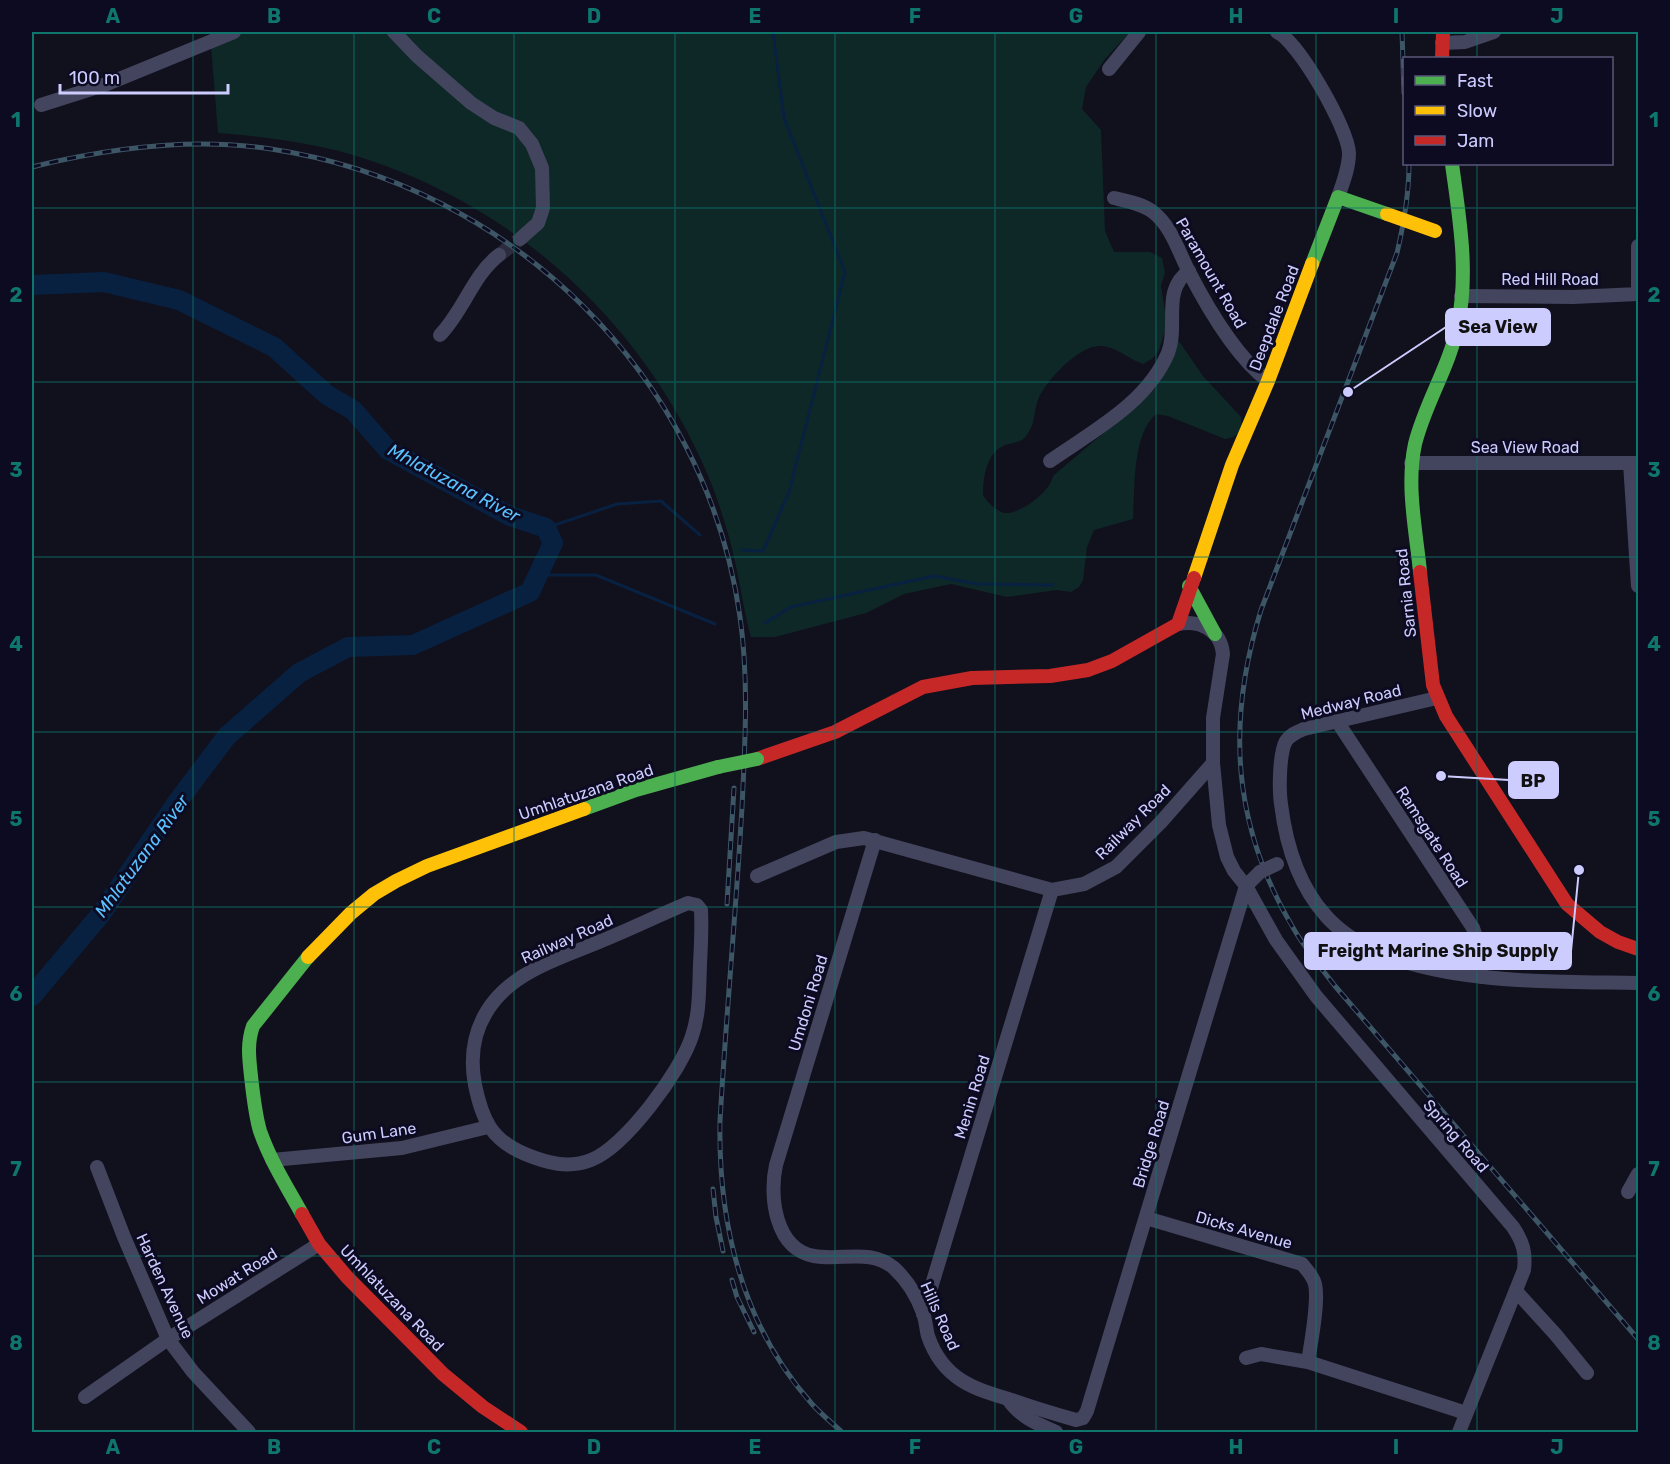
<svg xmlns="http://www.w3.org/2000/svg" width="1670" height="1464" font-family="Rubik,sans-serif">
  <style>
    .green { fill: #0e2827 }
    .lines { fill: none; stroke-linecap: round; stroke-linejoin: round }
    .stream { stroke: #082141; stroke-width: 3 }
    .river { stroke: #082141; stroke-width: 20 }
    .street-tunnel { stroke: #2d2c3f; stroke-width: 14; stroke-dasharray: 14 7; stroke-linecap: butt }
    .street { stroke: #43455e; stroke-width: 14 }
    .fast { stroke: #4caf50; stroke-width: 14 }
    .slow { stroke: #ffc107; stroke-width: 14 }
    .jam { stroke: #c62828; stroke-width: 14 }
    .rail-casing { stroke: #3d5666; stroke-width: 5 }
    .rail { stroke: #0d0b22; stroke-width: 3; stroke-dasharray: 9; stroke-linecap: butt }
    .street-bridge { stroke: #43455e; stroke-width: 14 }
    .fast-bridge { stroke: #4caf50; stroke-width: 14 }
    .slow-bridge { stroke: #ffc107; stroke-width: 14 }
    .grid { fill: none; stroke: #0f766e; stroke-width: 1.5; stroke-opacity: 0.55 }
    .labels { text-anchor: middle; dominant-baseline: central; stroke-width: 6; stroke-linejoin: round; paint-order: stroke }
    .street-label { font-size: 16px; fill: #cdccff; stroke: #0d0b22 }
    .water-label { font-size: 18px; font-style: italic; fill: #5ac2ff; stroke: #0d0b22 }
    .leader { fill: none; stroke: #cdccff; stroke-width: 2 }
    .callout-dot { fill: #cdccff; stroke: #0d0b22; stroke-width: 2 }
    .callout { fill: #cdccff; stroke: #cdccff; stroke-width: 2 }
    .callout-label { font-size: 18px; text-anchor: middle; font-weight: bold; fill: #111 }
    .neatline { fill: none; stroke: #0f766e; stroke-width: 2 }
    .grid-label { font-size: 20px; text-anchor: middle; font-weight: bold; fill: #0f766e }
  </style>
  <rect width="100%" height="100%" fill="#11101d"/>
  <path class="green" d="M238,32H1130L1105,59L1086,87L1082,109L1101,130L1105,231L1114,252H1150L1162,258L1165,272L1161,286L1167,324L1159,350L1153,358L1143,364C1128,359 1117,347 1101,346C1080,344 1044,382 1038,400C1033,413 1036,422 1027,435C1021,444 1011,442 1003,446C986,454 983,479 983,495C987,502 997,512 1005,513C1021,514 1051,491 1053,476L1154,390C1165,373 1174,357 1176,337L1203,376L1241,417C1243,431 1238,437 1225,439L1168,416L1156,414C1132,435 1135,488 1133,519L1094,530L1087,547L1083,580L1079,587L1071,592L1057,590L1007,597L951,584L904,594L866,613L775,637H751C744,613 741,587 735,562C729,534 720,506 710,480C644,320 506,196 339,151C299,141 259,136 218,133L211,45Z"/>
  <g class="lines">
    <g class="stream">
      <path d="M546,528L617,504L661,501L700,535"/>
      <path d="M742,550L763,551L789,492L845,272L784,118L773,32"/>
      <path d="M538,575H596L715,624"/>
      <path d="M765,623L791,607L934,576L977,584L1053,585"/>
    </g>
    <path class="river" d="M32,285L104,282L179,300L274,347L327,395L353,410L388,450L510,516L546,528L553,543L530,592L413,645L348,647L299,673L227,736L175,805L101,914L32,996"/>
    <path class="street-tunnel" d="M499,255L520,239"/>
    <g class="street">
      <path d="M394,32L417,56L471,103L494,118L519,128L532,144L542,168L543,208L538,223L520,239"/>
      <path d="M1277,32C1298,41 1348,128 1349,153C1349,168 1343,183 1338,197"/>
      <path d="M1442,43L1465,42L1494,32"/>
      <path d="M1109,69L1139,32"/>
      <path d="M41,105L107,84L234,32"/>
      <path d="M1114,198C1127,201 1143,204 1153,212C1171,226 1178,250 1188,270C1207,307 1235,356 1268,381"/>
      <path d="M1461,296L1573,297L1638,294V246"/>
      <path d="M440,335C464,310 473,275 499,255"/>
      <path d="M1050,461C1093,431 1147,403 1168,353C1179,326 1161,290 1189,271"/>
      <path d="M1411,463H1638"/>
      <path d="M1630,463L1638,586"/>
      <path d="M1178,624C1200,620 1221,630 1223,654L1213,718V763L1219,825L1227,857L1234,871L1246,886L1276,940L1316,996L1513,1227C1523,1242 1526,1252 1524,1270L1459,1432"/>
      <path d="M1437,698L1304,729C1297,732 1291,734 1286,741C1279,753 1279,791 1281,804C1286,845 1298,885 1326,916C1390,988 1549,981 1638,983"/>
      <path d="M1337,721L1473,928L1478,943L1482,977"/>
      <path d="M875,840L776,1165C769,1196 775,1249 814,1256C842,1261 870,1248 894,1268C907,1280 917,1296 923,1313C926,1321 926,1329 928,1336C943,1380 974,1389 1015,1401C1035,1408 1055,1414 1076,1420L1083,1418L1087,1411L1246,886L1260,872"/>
      <path d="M757,876L836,842L864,838L1052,890L1084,884L1116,867L1161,822L1213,763"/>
      <path d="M688,903L697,905L701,910C702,928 701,946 700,964C699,988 700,1013 692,1036C681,1071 625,1147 591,1160C568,1169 547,1163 525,1154C491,1140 482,1119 475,1085C469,1054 475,1024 495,1000C520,969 566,956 601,941C631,929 659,915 688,903Z"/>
      <path d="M272,1160L402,1148L488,1127"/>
      <path d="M97,1167L124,1237L168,1339L193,1372L249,1432"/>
      <path d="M1628,1192L1638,1174"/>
      <path d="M1146,1218L1302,1264C1307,1270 1313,1276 1315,1284C1319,1302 1311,1342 1308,1362"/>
      <path d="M1516,1291L1556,1335L1587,1373"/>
      <path d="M923,1314L1052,890"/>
      <path d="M1246,1358L1261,1354L1308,1362L1466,1413"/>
      <path d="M85,1397L168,1339L319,1244"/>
      <path d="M1008,1399C1020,1417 1037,1424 1056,1432"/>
    </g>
    <g class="fast">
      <path d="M1312,264L1338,197L1387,214"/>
      <path d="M1420,572C1416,530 1406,486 1415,444C1425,403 1450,366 1458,324C1469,271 1459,216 1452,164"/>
      <path d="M1189,586L1215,634"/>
      <path d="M584,809L636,790L718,767"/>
      <path d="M302,1214C287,1187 270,1160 260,1131C255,1114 253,1094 251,1076C249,1058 247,1043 253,1026L308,957"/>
    </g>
    <g class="slow">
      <path d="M1194,578L1232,465L1268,381L1312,264"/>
      <path d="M308,957L351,913L374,894L396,881L427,866L584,809"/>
    </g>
    <g class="jam">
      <path d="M1442,58L1443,32"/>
      <path d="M1420,572L1433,685L1446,716L1567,904L1600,932L1618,942L1638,949"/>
      <path d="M757,759L835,732L923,687L972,678L1050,676L1088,670L1112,661L1178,624L1194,578"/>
      <path d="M302,1214L319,1244L347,1277L443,1374L483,1407L521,1432"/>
    </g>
    <g class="rail-casing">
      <g id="rail">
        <path d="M1402,32L1404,93"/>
        <path d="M1409,164C1409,194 1404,223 1397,253L1261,610C1226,723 1232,827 1295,931C1307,951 1321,968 1335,986L1638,1339"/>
        <path d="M32,167C109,148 191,137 271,149C511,185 706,375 740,617C749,680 745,744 742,807C736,912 726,1016 720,1121C718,1223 742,1326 812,1404C821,1414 832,1423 842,1432"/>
        <path d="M727,904L734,788"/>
        <path d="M713,1189L716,1217L723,1251"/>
        <path d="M732,1280L737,1297L754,1332"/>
      </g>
    </g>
    <use href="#rail" class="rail"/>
    <path class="street-bridge" d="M1260,872L1277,864"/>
    <path class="fast-bridge" d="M718,767L757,759"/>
    <path class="slow-bridge" d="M1387,214L1435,231"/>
  </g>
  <path class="grid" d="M193,32V1432M354,32V1432M514,32V1432M675,32V1432M835,32V1432M995,32V1432M1156,32V1432M1316,32V1432M1477,32V58M1477,164V1432M32,208H1638M32,382H1638M32,557H1638M32,732H1638M32,907H1638M32,1082H1638M32,1256H1638"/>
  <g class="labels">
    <g class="street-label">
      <text transform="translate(1211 273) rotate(60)">Paramount Road</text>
      <text x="1550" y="279">Red Hill Road</text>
      <text transform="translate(1274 318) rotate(-69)">Deepdale Road</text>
      <text x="1525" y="447">Sea View Road</text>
      <text transform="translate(1406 593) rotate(-96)">Sarnia Road</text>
      <text transform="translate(1351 702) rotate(-14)">Medway Road</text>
      <text transform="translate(586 792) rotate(-19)">Umhlatuzana Road</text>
      <text transform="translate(1133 822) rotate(-45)">Railway Road</text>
      <text transform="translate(1432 837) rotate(57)">Ramsgate Road</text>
      <text transform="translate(567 939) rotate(-24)">Railway Road</text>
      <text transform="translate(808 1003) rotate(-73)">Umdoni Road</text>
      <text transform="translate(972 1097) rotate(-73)">Menin Road</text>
      <text transform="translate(379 1133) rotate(-8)">Gum Lane</text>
      <text transform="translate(1456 1136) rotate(49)">Spring Road</text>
      <text transform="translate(1151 1144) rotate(-73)">Bridge Road</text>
      <text transform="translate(1244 1230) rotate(16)">Dicks Avenue</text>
      <text transform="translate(237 1276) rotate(-32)">Mowat Road</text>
      <text transform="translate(165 1286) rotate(65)">Harden Avenue</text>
      <text transform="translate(392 1298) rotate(46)">Umhlatuzana Road</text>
      <text transform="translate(940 1316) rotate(66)">Hills Road</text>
    </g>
    <g class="water-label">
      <text transform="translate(454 483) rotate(28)">Mhlatuzana River</text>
      <text transform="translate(142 856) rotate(-54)">Mhlatuzana River</text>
    </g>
  </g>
  <path class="leader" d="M1348 392L1446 327M1441 776L1509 780M1579 870L1571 951"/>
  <g class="callout-dot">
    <circle cx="1348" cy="392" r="6"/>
    <circle cx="1441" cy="776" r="6"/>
    <circle cx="1579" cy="870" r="6"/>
  </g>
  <g class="callout">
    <rect x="1446" y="309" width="104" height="36" rx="6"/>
    <rect x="1509" y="762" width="49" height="36" rx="6"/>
    <rect x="1305" y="933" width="266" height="36" rx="6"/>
  </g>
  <g class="callout-label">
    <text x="1498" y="333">Sea View</text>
    <text x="1533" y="787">BP</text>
    <text x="1438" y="957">Freight Marine Ship Supply</text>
  </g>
  <rect width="1670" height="1464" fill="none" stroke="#0d0b22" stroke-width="66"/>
  <rect x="1403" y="57" width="210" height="108" fill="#0d0b22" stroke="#5a587a" stroke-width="1.5"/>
  <rect x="1415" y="76" width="30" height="9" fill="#4caf50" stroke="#5a587a" stroke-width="1.5"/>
  <text x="1457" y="87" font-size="18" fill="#cdccff">Fast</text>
  <rect x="1415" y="106" width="30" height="9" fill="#ffc107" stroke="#5a587a" stroke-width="1.5"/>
  <text x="1457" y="117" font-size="18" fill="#cdccff">Slow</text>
  <rect x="1415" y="136" width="30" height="9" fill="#c62828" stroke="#5a587a" stroke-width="1.5"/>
  <text x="1457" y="147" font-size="18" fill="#cdccff">Jam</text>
  <path d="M60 84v9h168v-9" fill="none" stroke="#cdccff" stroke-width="3"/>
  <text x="69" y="84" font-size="18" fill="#cdccff" stroke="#0d0b22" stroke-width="4.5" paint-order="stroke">100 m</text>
  <rect x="33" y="33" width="1604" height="1398" class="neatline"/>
  <g class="grid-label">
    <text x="113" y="23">A</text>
    <text x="274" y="23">B</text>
    <text x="434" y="23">C</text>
    <text x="594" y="23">D</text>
    <text x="755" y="23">E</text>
    <text x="915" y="23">F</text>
    <text x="1076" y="23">G</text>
    <text x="1236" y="23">H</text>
    <text x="1396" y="23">I</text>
    <text x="1557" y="23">J</text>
    <text x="16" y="127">1</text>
    <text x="1654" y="127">1</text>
    <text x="16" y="302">2</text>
    <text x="1654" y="302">2</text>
    <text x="16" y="477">3</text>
    <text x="1654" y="477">3</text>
    <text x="16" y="651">4</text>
    <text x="1654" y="651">4</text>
    <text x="16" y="826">5</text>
    <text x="1654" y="826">5</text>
    <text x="16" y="1001">6</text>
    <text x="1654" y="1001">6</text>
    <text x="16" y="1176">7</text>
    <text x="1654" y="1176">7</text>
    <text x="16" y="1350">8</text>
    <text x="1654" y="1350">8</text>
    <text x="113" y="1454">A</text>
    <text x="274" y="1454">B</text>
    <text x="434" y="1454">C</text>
    <text x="594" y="1454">D</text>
    <text x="755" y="1454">E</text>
    <text x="915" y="1454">F</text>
    <text x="1076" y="1454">G</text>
    <text x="1236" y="1454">H</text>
    <text x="1396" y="1454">I</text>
    <text x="1557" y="1454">J</text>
  </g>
</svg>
